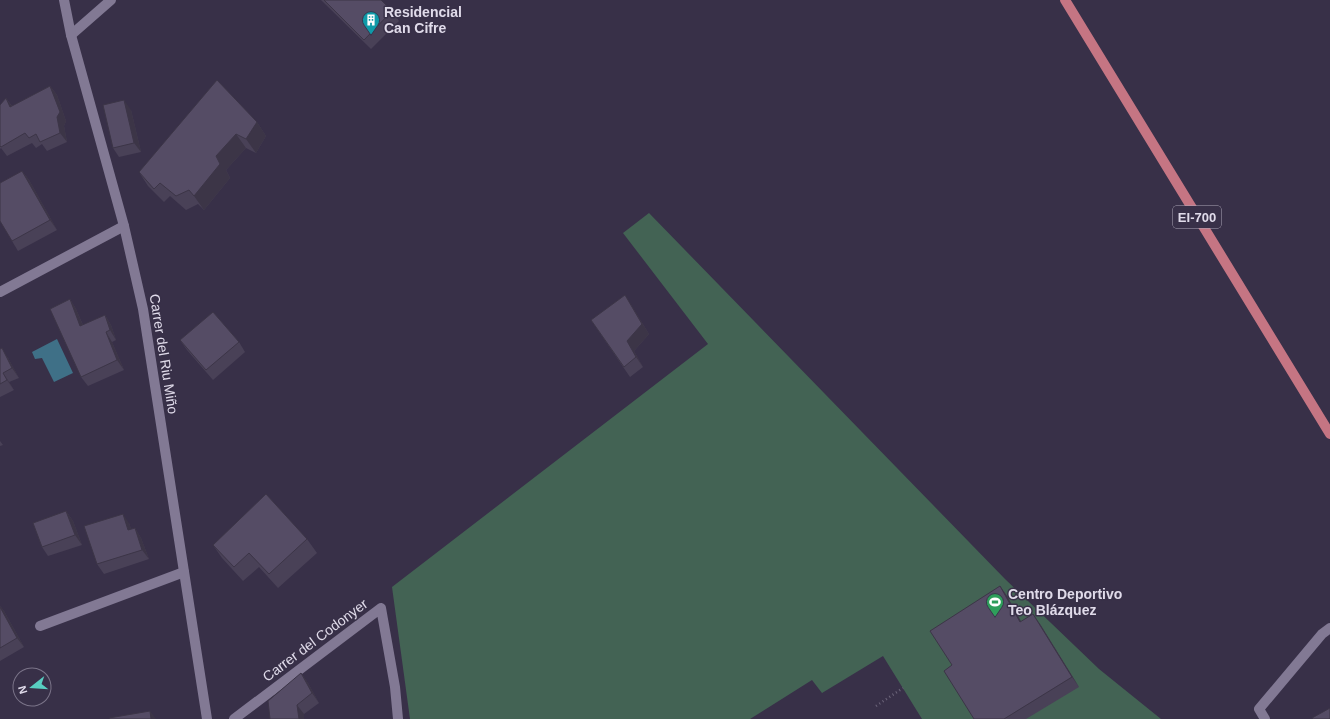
<svg xmlns="http://www.w3.org/2000/svg" width="1330" height="719" font-family="Helvetica,sans-serif">
  <style>
    .green { fill: #436354 }
    .water { fill: #3f7087 }
    .lines { fill: none; stroke-linecap: round; stroke-linejoin: round }
    .path { stroke: #6c657a; stroke-width: 2.5; stroke-dasharray: 1 3; stroke-linecap: butt }
    .service { stroke: #827994; stroke-width: 10 }
    .minor { stroke: #827994; stroke-width: 10 }
    .tertiary { stroke: #827994; stroke-width: 10 }
    .primary { stroke: #c57583; stroke-width: 10 }
    .wall { fill: #494157 }
    .shaded-wall { fill: #3c3547 }
    .building { fill: #554c65; stroke: #3c3547 }
    .labels { text-anchor: middle; dominant-baseline: central; stroke-width: 3; stroke-linejoin: round; paint-order: stroke }
    .shield { fill: #383048; stroke: #aea8b9; stroke-width: 1 }
    .shield-label { font-size: 13px; font-weight: bold; fill: #e0dbea }
    .poi-label { font-size: 14px; font-weight: bold; fill: #e0dbea; stroke: #383048; text-anchor: start }
    .street-label { font-size: 14px; fill: #e0dbea; stroke: #383048 }
  </style>
  <rect width="100%" height="100%" fill="#383048"/>
  <path class="green" d="M649,213L1005,579L1099,669L1161,719H922L883,656L822,693L812,680L750,719H410L392,587L708,344L623,233Z"/>
  <path class="water" d="M57,339L73,373L54,382L42,358L35,359L32,352Z"/>
  <g class="lines">
    <path class="path" d="M876,706L903,688"/>
    <g class="service">
      <path d="M0,292L124,226"/>
      <path d="M40,626L184,572"/>
      <path d="M1265,719L1259,709L1322,634L1330,628"/>
    </g>
    <g class="minor">
      <path d="M71,35L111,0"/>
      <path d="M234,719L381,608L395,687L398,719"/>
    </g>
    <path class="tertiary" d="M64,0L71,35L124,226L143,309L207,719"/>
    <path class="primary" d="M1065,0L1330,434"/>
  </g>
  <g class="wall">
    <path d="M321,0H381L392,11L399,21L371,49Z"/>
    <path d="M50,86L57,95L66,121L64,126L67,142L47,151L42,144L36,148L32,143L7,156L1,148L0,149V105L6,98L12,106Z"/>
    <path d="M131,110L141,152L119,157L113,148Z"/>
    <path d="M257,122L266,136L256,153L246,148L226,170L230,178L204,210L198,204L186,210L170,196L164,202L148,186L139,172Z"/>
    <path d="M22,171L29,180L57,230L18,251L12,241Z"/>
    <path d="M70,299L76,309L83,325L105,315L111,325L116,340L112,342L124,370L88,386L81,377Z"/>
    <path d="M631,305L649,334L634,351L643,367L630,377L591,320Z"/>
    <path d="M180,340L239,342L245,352L213,380L187,350Z"/>
    <path d="M0,349L8,358L19,378L9,382L14,390L0,397Z"/>
    <path d="M0,441L3,445L0,446Z"/>
    <path d="M66,511L73,521L82,545L48,556L42,547Z"/>
    <path d="M129,523L131,529L135,528L141,538L149,559L104,574L97,564Z"/>
    <path d="M307,539L317,553L278,588L259,567L243,581L222,558L213,545Z"/>
    <path d="M1000,586L1007,596L1021,622L1040,624L1079,687L1026,719H974L952,665Z"/>
    <path d="M0,606L4,611L24,647L0,661Z"/>
    <path d="M301,673L308,683L319,703L304,714V719H270Z"/>
  </g>
  <g class="shaded-wall">
    <path d="M50,86L57,95L66,121L64,126L67,142L60,133Z"/>
    <path d="M6,98L13,108L10,107Z"/>
    <path d="M124,100L131,110L141,152L134,143Z"/>
    <path d="M257,122L266,136L256,153L246,139Z"/>
    <path d="M236,134L246,148L226,170L230,178L204,210L194,196L216,156Z"/>
    <path d="M22,171L29,180L57,230L50,220Z"/>
    <path d="M625,295L631,305L649,334L634,351L643,367L636,357L627,341Z"/>
    <path d="M70,299L76,309L87,335L80,326Z"/>
    <path d="M105,315L111,325L116,340L110,330Z"/>
    <path d="M106,332L112,342L124,370L117,360Z"/>
    <path d="M2,348L8,358L19,378L12,368Z"/>
    <path d="M3,373L9,382L14,390L7,380Z"/>
    <path d="M66,511L73,521L82,545L75,535Z"/>
    <path d="M123,514L129,523L135,540L128,530Z"/>
    <path d="M135,528L141,538L149,559L142,550Z"/>
    <path d="M1000,586L1007,596L1027,632L1020,622Z"/>
    <path d="M0,606L4,611L24,647L17,638L0,607Z"/>
    <path d="M1033,614L1040,624L1079,687L1072,677Z"/>
    <path d="M301,673L308,683L319,703L312,693Z"/>
    <path d="M297,705L304,714V719H299Z"/>
    <path d="M150,711L156,719H151Z"/>
  </g>
  <g class="building">
    <path d="M324,0H381L392,11L364,40Z"/>
    <path d="M217,80L257,122L246,139L236,134L216,156L220,164L194,196L189,190L176,196L160,183L154,189L139,172Z"/>
    <path d="M50,86L60,112L57,117L60,133L40,142L36,134L29,138L25,133L1,147L0,146V105L6,98L10,107Z"/>
    <path d="M124,100L134,143L113,148L103,105Z"/>
    <path d="M22,171L50,220L12,241L0,221V183Z"/>
    <path d="M625,295L642,324L627,341L636,357L624,367L591,320Z"/>
    <path d="M70,299L80,326L105,315L110,330L106,332L117,360L81,377L50,309Z"/>
    <path d="M213,312L239,342L206,370L180,340Z"/>
    <path d="M2,348L12,368L3,373L7,380L0,384V349Z"/>
    <path d="M266,494L307,539L269,574L249,553L234,567L213,545Z"/>
    <path d="M66,511L75,535L42,547L33,523Z"/>
    <path d="M123,514L128,530L135,528L142,550L97,564L84,526Z"/>
    <path d="M1000,586L1020,622L1033,614L1072,677L1004,719H974L944,671L952,665L930,631Z"/>
    <path d="M0,607L17,638L0,648Z"/>
    <path d="M301,673L312,693L297,705L299,719H270L268,701Z"/>
    <path d="M1330,708V719H1313L1312,718Z"/>
    <path d="M150,711L151,719H110L109,718Z"/>
  </g>
  <defs>
    <g id="building-pin" transform="scale(0.9)"><path d="M0 17L-7.5 6A9.5 9.5 0 1 1 7.5 6Z" fill="#0f9aa8" stroke="#383048"/><path d="M-4-6H4V6H1V3H-1V6H-4ZM-2.5-4.3h1.7v1.8h-1.7ZM.8-4.3h1.7v1.8H.8ZM-2.5-1h1.7V.8h-1.7ZM.8-1h1.7V.8H.8Z" fill="#fff"/></g>
    <g id="stadium-pin" transform="scale(0.9)"><path d="M0 17L-7.5 6A9.5 9.5 0 1 1 7.5 6Z" fill="#2e9e5b" stroke="#383048"/><path d="M0-5a6.5 5 0 1 0 0 10a6.5 5 0 1 0 0-10ZM-3.5-1.8h7v3.6h-7Z" fill="#fff"/></g>
  </defs>
  <g fill-rule="evenodd">
    <use href="#building-pin" x="371" y="20"/>
    <use href="#stadium-pin" x="995" y="602"/>
  </g>
  <g class="labels">
    <rect class="shield" x="1173" y="206" width="48" height="22" rx="3"/>
    <g class="shield-label">
      <text x="1197" y="217">EI-700</text>
    </g>
    <g class="poi-label">
      <text x="384" y="12">Residencial<tspan x="384" dy="16">Can Cifre</tspan></text>
      <text x="1008" y="594">Centro Deportivo<tspan x="1008" dy="16">Teo Blázquez</tspan></text>
    </g>
    <g class="street-label">
      <text transform="translate(164 354) rotate(81)">Carrer del Riu Miño</text>
      <text transform="translate(315 640) rotate(-37)">Carrer del Codonyer</text>
    </g>
  </g>
  <g transform="translate(32 687) rotate(253)"><circle r="19" fill="#383048" stroke="#7b7489"/>
  <path d="M0-3L7 15L0 10L-7 15Z" fill="#58cec1"/>
  <text y="-6" font-size="11" font-weight="bold" text-anchor="middle" fill="#e0dbea">N</text>
  </g>
</svg>
